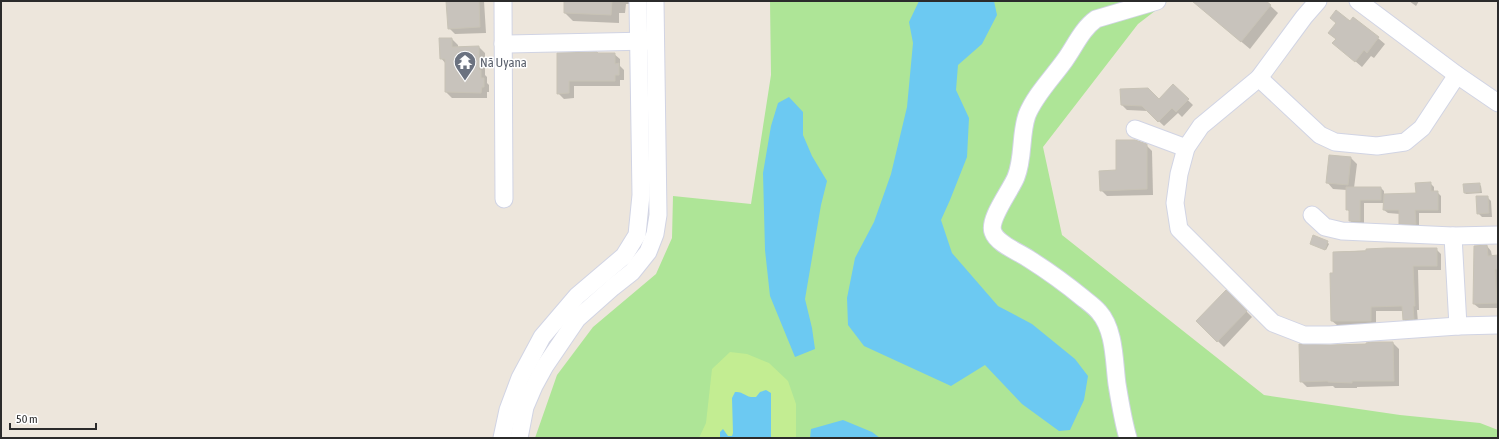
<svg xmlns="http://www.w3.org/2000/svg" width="1499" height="439" font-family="'Asap Condensed',sans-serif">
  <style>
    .green { fill: #aee597 }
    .pitch { fill: #c3ed92 }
    .water { fill: #6cc9f2 }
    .shadow { fill: #0003 }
    .building { fill: #c8c3bc; stroke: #c8c3b6 }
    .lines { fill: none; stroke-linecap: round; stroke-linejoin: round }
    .minor-casing { stroke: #d1d4e4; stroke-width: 19 }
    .minor { stroke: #fff; stroke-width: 17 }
    .labels { text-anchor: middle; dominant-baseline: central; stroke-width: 3; stroke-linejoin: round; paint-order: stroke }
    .worship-label { font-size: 13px; fill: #5b616d; stroke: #fff; text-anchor: start }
  </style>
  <rect width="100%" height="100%" fill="#ede6dc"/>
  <path class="green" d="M770,1H1168L1138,24L1043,147L1062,235L1264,395L1400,415L1480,423L1498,430V438H535L557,375L593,327L656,274L672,238L673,196L751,204L771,75Z"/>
  <path class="pitch" d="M730,352L747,354L769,363L788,381L796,404V438H699L706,423L712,369Z"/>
  <g class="water">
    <path d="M919,1H994L997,15L982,44L958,65L956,90L969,118L967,157L950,200L941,220L952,253L998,306L1032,324L1075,359L1088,376L1084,400L1070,430L1059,431L1022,404L985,365L951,386L864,346L848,325L847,298L855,258L874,222L891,174L907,107L913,43L909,22Z"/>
    <path d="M789,97L803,112V135L812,156L827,181L821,205L805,299L812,328L815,349L795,357L770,296L765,250L763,173L771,126L778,103Z"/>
    <path d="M766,390L771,393V438H720V432L723,429L728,436H732L733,433L732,398L735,392C744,391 745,398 756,397L760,392Z"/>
    <path d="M843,420L872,432L880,438H810L811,429Z"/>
  </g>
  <g class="shadow">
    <path d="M447,1H484L486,33L455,34L449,28Z"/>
    <path d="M565,1H633V4H626L625,13H619V23L573,21L565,13Z"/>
    <path d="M1202,1H1265L1278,13L1250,49L1199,6Z"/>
    <path d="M1409,1H1419L1416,6Z"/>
    <path d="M1354,18L1385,44L1374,58L1371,56L1362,67L1334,43L1337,40L1330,33L1350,23Z"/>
    <path d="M452,39L458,45V47H479L485,53V75L487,77V83L489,85V92H487V98H452L446,92V64L441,58Z"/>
    <path d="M558,54H614L620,59V66L624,70V80H620V86H574V98L564,99L558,93Z"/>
    <path d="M1173,86L1193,105L1182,117L1178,113L1164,126L1148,111L1127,110L1122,105L1159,101Z"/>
    <path d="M1146,145L1152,151L1153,195L1107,196L1101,190L1117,171Z"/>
    <path d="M1351,158L1357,164L1354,188H1381L1384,191V194H1417L1430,183L1434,187V192H1437L1441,196V213H1419V228L1404,227L1400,223V214L1388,213L1384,210V203H1364V224H1354L1350,221V212L1347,209V190L1333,189L1327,182Z"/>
    <path d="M1479,184L1481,186L1482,193L1466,194L1465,193Z"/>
    <path d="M1487,197L1491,201L1492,217H1482L1478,213Z"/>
    <path d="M1327,242L1329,244L1326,250L1311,243Z"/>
    <path d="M1487,246L1491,251L1492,256H1498V308H1479L1474,304L1475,247Z"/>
    <path d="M1396,249H1436L1441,254V270H1418L1419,310H1417L1418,323L1408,324L1404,319L1403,311H1376V325H1337L1332,321L1334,252Z"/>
    <path d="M1226,291L1252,317L1224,347L1197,321Z"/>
    <path d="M1393,343L1399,349V386L1357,387V388H1335L1333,386L1307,387L1301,381L1330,346Z"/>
  </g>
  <g class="building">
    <path d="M446,1H479L480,27L448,29Z"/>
    <path d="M564,1H612L611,15L564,13Z"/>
    <path d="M1192,1H1266L1271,5L1241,42Z"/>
    <path d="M1336,10L1350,21L1353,17L1379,37L1367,53L1364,50L1355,62L1332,43L1336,39L1328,33L1336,23L1330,18Z"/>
    <path d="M439,38H452V47L479,46V70H481V78H484V87H482L481,93L445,92V59H440Z"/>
    <path d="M597,52L598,53H615V64L619,63V75H615V81H569V93L557,94V53Z"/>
    <path d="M1173,84L1189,99L1176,112L1172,108L1158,122L1142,106L1121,105L1120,89L1148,88L1159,99Z"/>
    <path d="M1116,140H1135L1147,144V189L1100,191L1099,171L1116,170Z"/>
    <path d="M1329,155L1351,157L1348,185L1326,183Z"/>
    <path d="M1431,182V191H1438V210H1415L1416,224H1399V210H1383L1384,194L1416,193L1415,183Z"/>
    <path d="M1480,183V192L1464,193L1463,184Z"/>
    <path d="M1346,187H1381V200H1360V221H1349V210H1346Z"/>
    <path d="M1476,196H1488L1489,213L1477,214Z"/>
    <path d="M1313,235L1328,241L1325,250L1310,244Z"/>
    <path d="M1487,245L1488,256L1498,255V269H1495L1497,303L1473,304L1474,246Z"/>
    <path d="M1387,248H1437V266H1413L1415,306H1413L1414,319L1403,320L1402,306L1371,307V321H1331L1330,273H1333V252L1366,251V249Z"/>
    <path d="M1226,290L1247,311L1217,342L1196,321Z"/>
    <path d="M1372,342H1393L1394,381H1352V383L1328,382V381L1300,382L1299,344L1330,345L1366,344V343Z"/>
  </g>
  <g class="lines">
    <g class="minor-casing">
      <g id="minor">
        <path d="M503,1L504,199"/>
        <path d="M1318,1L1304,17L1259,78L1201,126L1186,148L1179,174L1175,203L1179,229L1273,323L1304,335H1330L1458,326L1498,325"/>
        <path d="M1358,1L1457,75L1498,103"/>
        <path d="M503,44L649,41"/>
        <path d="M1259,78L1320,135L1335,142L1377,146L1405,142L1422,128L1457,75"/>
        <path d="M1135,129L1186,148"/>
        <path d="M1312,215L1325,227L1342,231L1453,236L1498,235"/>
        <path d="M1453,236L1458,326"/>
        <path d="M502,438L508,410L520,378L542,337L577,296L624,256L637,235L641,195L638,1"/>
        <path d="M519,438L525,407L534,386L545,366L577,319L613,287L632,272L648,252L655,234L658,215L655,1"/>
        <path d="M1128,438C1123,421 1120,402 1117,384C1114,362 1115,330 1099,312C1095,307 1088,302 1083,298C1066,284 1048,271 1029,259C1019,252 997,244 993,232C988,219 1011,190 1016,177C1024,157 1020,135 1027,115C1035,95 1053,77 1065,60C1075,46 1082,29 1096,19L1157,1"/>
      </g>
    </g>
    <use href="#minor" class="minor"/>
  </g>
  <defs>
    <g id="temple-pin" transform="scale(1.15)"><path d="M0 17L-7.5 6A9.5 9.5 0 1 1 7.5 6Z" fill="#6b7280" stroke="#fff"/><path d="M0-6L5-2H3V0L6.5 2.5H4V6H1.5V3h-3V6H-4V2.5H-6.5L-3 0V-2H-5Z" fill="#fff"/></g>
  </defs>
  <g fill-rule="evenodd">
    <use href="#temple-pin" x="465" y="62"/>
  </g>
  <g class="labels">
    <g class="worship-label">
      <text x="480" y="62">Nā Uyana</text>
    </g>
  </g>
  <rect width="1499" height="439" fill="none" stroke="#2b2b2b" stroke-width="4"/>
  <path d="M10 423v6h86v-6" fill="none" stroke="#2b2b2b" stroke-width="2"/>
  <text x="16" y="423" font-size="12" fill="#2b2b2b" stroke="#ffffff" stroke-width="3" paint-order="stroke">50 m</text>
</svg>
